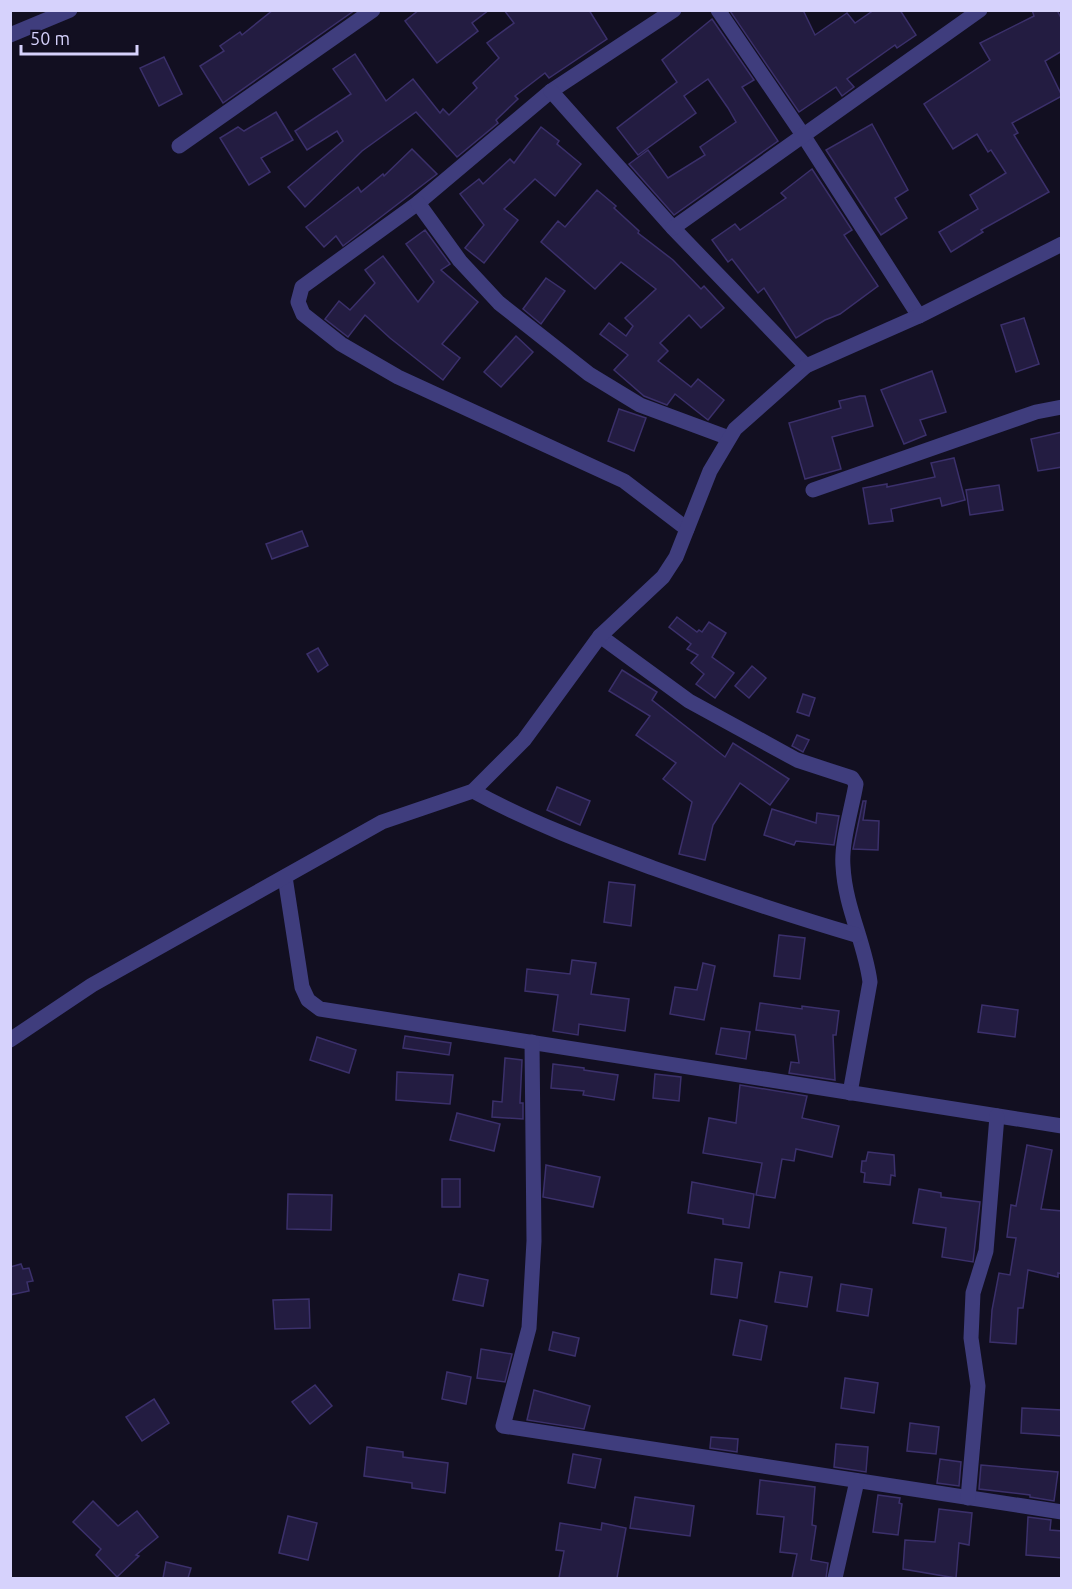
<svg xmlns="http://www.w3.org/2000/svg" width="1072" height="1589" font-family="Ubuntu,sans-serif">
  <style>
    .building { fill: #231c41; stroke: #3b306b; stroke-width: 1.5 }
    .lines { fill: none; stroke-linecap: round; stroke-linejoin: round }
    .street { stroke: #3f3d7d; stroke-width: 15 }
  </style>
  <rect width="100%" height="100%" fill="#120f21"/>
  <g class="building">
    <path d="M273,10H355L223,103L200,66L224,51L220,46L240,32L242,35Z"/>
    <path d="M419,10H489L472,23L478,31L437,63L405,21Z"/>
    <path d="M504,10H589L607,39L549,78L545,73L515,96L518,99L496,120L498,123L457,157L416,112L362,151L305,207L288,187L343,141L337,131L307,150L295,131L351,94L333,69L355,54L386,101L413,79L440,113L443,109L449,115L477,88L473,83L499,58L487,43L514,23Z"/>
    <path d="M803,10L815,35L847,13L855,23L874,10H900L916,35L897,48L895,45L847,79L854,87L842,96L836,87L799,112L730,11Z"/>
    <path d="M1032,10H1057L1062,20V51L1045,61L1062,96L1012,123L1018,133L1014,135L1049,192L981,230L983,232L951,252L939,232L978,209L970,195L1006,173L991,150L988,152L977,134L953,149L924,104L990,60L980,43L1034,16Z"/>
    <path d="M712,19L754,80L742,87L778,141L674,215L629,164L648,150L668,178L705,155L700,147L736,122L728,108L708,79L684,96L696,113L638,155L617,128L677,82L662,60Z"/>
    <path d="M164,57L182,94L159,106L140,68Z"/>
    <path d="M276,112L293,140L261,158L270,172L249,185L220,138L238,127L244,131Z"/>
    <path d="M872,124L908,190L895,198L907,218L881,235L826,150Z"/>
    <path d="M541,127L559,141L557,144L581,164L555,196L535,179L504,209L518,220L484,263L465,248L484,225L460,194L479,179L483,184L510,159L514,163Z"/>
    <path d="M412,149L437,174L343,246L336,236L324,247L306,227L358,187L361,192L383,174L384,176Z"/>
    <path d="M812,169L852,230L844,235L878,286L840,314L825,320L796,338L764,288L758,293L732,259L728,262L712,240L735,224L740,230L786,198L781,193Z"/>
    <path d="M597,190L616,206L614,208L639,231L638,233L673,260L701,289L704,286L724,308L701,328L689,315L660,343L668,351L658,361L691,387L698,379L724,400L708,420L675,394L667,405L644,396L614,370L628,355L600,334L609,323L626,336L633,326L625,318L656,289L621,262L595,289L541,242L558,221L565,227Z"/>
    <path d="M425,230L450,264L441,270L478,302L442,344L460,358L443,380L390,338L365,315L348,337L325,319L339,301L350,310L375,283L365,270L383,256L418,302L434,282L406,244Z"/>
    <path d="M546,278L565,291L541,324L523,309Z"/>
    <path d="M1024,318L1039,364L1016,372L1001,325Z"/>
    <path d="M516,336L533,352L501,387L484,372Z"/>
    <path d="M932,371L946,412L920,420L926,435L904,444L881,390Z"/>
    <path d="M860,396H865L873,426L832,437L841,469L805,479L789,423L841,408L839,401Z"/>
    <path d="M619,409L646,418L634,451L608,441Z"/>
    <path d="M1062,432V467L1038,471L1031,439Z"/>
    <path d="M954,458L965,500L942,506L940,498L891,509L893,521L869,524L863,488L887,484V487L935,477L931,463Z"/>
    <path d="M999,485L1003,510L970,515L966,490Z"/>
    <path d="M302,531L308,546L272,559L266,544Z"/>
    <path d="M677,617L697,632L699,630L702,632L709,622L726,633L712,657L734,673L715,698L696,684L704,674L691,663L698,655L687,649L691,644L669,627Z"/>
    <path d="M318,648L328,665L318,672L307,654Z"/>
    <path d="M752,666L766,678L749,698L735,686Z"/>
    <path d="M622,670L657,692L652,700L725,757L733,743L789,779L770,805L740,783L713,825L705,860L679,854L692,802L663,779L676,763L636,735L650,716L609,691Z"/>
    <path d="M803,694L815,698L809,716L797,712Z"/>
    <path d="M797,735L809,740L803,752L792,746Z"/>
    <path d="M557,787L590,801L580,825L547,810Z"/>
    <path d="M863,801H866L863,820L879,821L878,850L853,849Z"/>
    <path d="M772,809L816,823L817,813L839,816L834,845L796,841L794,845L764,835Z"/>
    <path d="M609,882L635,885L631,926L604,922Z"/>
    <path d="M779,935L805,938L800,979L774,976Z"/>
    <path d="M572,960L596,963L591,994L629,999L625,1031L579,1024L578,1035L553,1031L558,995L525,991L527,969L570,974Z"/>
    <path d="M703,963L715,966L704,1020L670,1014L675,987L697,990Z"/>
    <path d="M760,1003L802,1009V1006L839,1011L836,1035H833L835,1080L789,1073L791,1062L799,1063L795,1035L756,1030Z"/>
    <path d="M982,1005L1018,1010L1015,1037L978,1032Z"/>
    <path d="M721,1028L750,1032L746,1059L716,1054Z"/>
    <path d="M405,1036L451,1043L449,1055L403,1048Z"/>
    <path d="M317,1037L356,1050L349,1073L310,1060Z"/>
    <path d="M505,1058L522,1060L520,1103H523V1119L492,1117L493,1101L502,1102Z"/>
    <path d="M553,1064L584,1068V1070L618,1075L614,1100L583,1095L584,1091L551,1088Z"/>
    <path d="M397,1072L453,1075L450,1104L396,1100Z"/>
    <path d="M655,1074L681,1077L679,1101L653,1098Z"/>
    <path d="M740,1085L807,1096L802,1118L839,1126L832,1157L796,1149L794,1161L782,1159L775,1198L756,1195L762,1163L703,1153L709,1118L736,1123Z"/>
    <path d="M457,1113L500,1124L494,1151L450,1140Z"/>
    <path d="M1027,1145L1052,1150L1041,1209L1062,1211V1274L1058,1273V1277L1028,1270L1023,1308H1018L1016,1344L990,1342L992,1310L999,1273L1010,1275L1016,1238L1007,1237L1011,1205L1016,1206Z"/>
    <path d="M868,1152L894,1155L895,1176L891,1175L890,1185L864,1182L865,1173L861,1172L862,1161H866Z"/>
    <path d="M546,1165L600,1177L593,1207L543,1197Z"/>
    <rect x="442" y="1179" width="18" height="28"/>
    <path d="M692,1182L754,1194L749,1228L723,1224V1219L688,1213Z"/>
    <path d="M919,1189L941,1193V1197L980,1202L973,1262L942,1257L946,1228L913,1223Z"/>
    <path d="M288,1194L332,1195L331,1230L287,1229Z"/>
    <path d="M715,1259L742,1263L737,1298L711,1294Z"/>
    <path d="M21,1264L23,1269L29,1268L33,1281L27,1282L29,1291L10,1295V1267Z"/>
    <path d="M780,1272L812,1277L807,1307L775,1302Z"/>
    <path d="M459,1274L488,1280L483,1306L453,1300Z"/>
    <path d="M841,1284L872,1289L868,1316L837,1311Z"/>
    <path d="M309,1299L310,1328L275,1329L273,1300Z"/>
    <path d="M740,1320L767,1326L761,1360L733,1355Z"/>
    <path d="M553,1332L579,1338L575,1356L549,1350Z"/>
    <path d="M481,1349L512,1354L505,1382L477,1378Z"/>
    <path d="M447,1372L471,1377L466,1404L442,1399Z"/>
    <path d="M845,1378L878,1383L874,1413L841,1408Z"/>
    <path d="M315,1385L332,1406L310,1424L292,1402Z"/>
    <path d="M534,1390L590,1406L584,1429L527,1420Z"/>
    <path d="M154,1399L169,1423L142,1441L126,1417Z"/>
    <path d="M1022,1408L1062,1410V1436L1021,1433Z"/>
    <path d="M910,1423L939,1427L936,1454L907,1451Z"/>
    <path d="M711,1437L738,1439L737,1452L710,1448Z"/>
    <path d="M836,1444L868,1447L866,1472L834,1467Z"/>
    <path d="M367,1447L403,1452V1457L448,1463L445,1493L412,1488V1483L364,1476Z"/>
    <path d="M573,1454L601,1459L595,1488L568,1483Z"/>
    <path d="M940,1459L961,1462L959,1486L937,1483Z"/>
    <path d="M981,1465L1058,1472L1054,1501L1030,1497V1495L979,1489Z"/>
    <path d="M760,1480L815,1487L812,1525L816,1526L811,1560L828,1563L826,1578H792L797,1554L780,1552L784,1517L757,1514Z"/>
    <path d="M878,1495L900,1498L899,1503L902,1504L898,1535L873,1532Z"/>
    <path d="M635,1497L694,1506L690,1536L630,1528Z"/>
    <path d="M93,1501L118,1526L137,1511L158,1537L136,1555L139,1556L117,1577L96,1555L101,1549L73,1522Z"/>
    <path d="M939,1509L972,1513L969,1545L959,1543L956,1578L903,1569L905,1540L935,1542Z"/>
    <path d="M288,1516L317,1523L308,1560L279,1553Z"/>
    <path d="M1028,1517L1051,1520L1050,1530L1062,1531V1558L1026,1555Z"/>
    <path d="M560,1523L601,1530L602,1523L626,1528L617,1578H559L564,1551L556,1550Z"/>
    <path d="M166,1562L191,1568L188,1578H163Z"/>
  </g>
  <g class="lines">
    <g class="street">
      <path d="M674,10L551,91L418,203L302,287L298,302L303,314L341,344L398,377L624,481L687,529"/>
      <path d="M718,10L803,135L919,316"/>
      <path d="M10,35L70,10"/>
      <path d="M551,91L673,228L806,366"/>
      <path d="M179,146L373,10"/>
      <path d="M418,203L460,261L499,303L589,374L640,405L729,438"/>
      <path d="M673,228L980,10"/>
      <path d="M813,490L1036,412L1062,407"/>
      <path d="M600,636L689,701L797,760L852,778L856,784C852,808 841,843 843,866C845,907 865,943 870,982L850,1093"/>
      <path d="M473,791C531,823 591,845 653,868C720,892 788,915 856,935"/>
      <path d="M285,877L302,987L308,1000L320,1009L1062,1126"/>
      <path d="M10,1040L92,985L382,822L473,791L524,740L600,636L663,577L676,557L710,471L735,429L806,366L919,316L1062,244"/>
      <path d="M532,1042L534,1241L529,1328L503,1426L1062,1512"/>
      <path d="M968,1498L978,1386L971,1338L973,1293L986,1251L997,1116"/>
      <path d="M835,1578L857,1481"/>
    </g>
  </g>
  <rect width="1072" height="1589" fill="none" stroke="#d6d2fc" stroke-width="24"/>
  <path d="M21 45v9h116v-9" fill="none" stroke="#d6d2fc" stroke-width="3"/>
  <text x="30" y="45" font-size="18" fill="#d6d2fc" stroke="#120f21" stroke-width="4.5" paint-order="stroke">50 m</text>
</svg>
